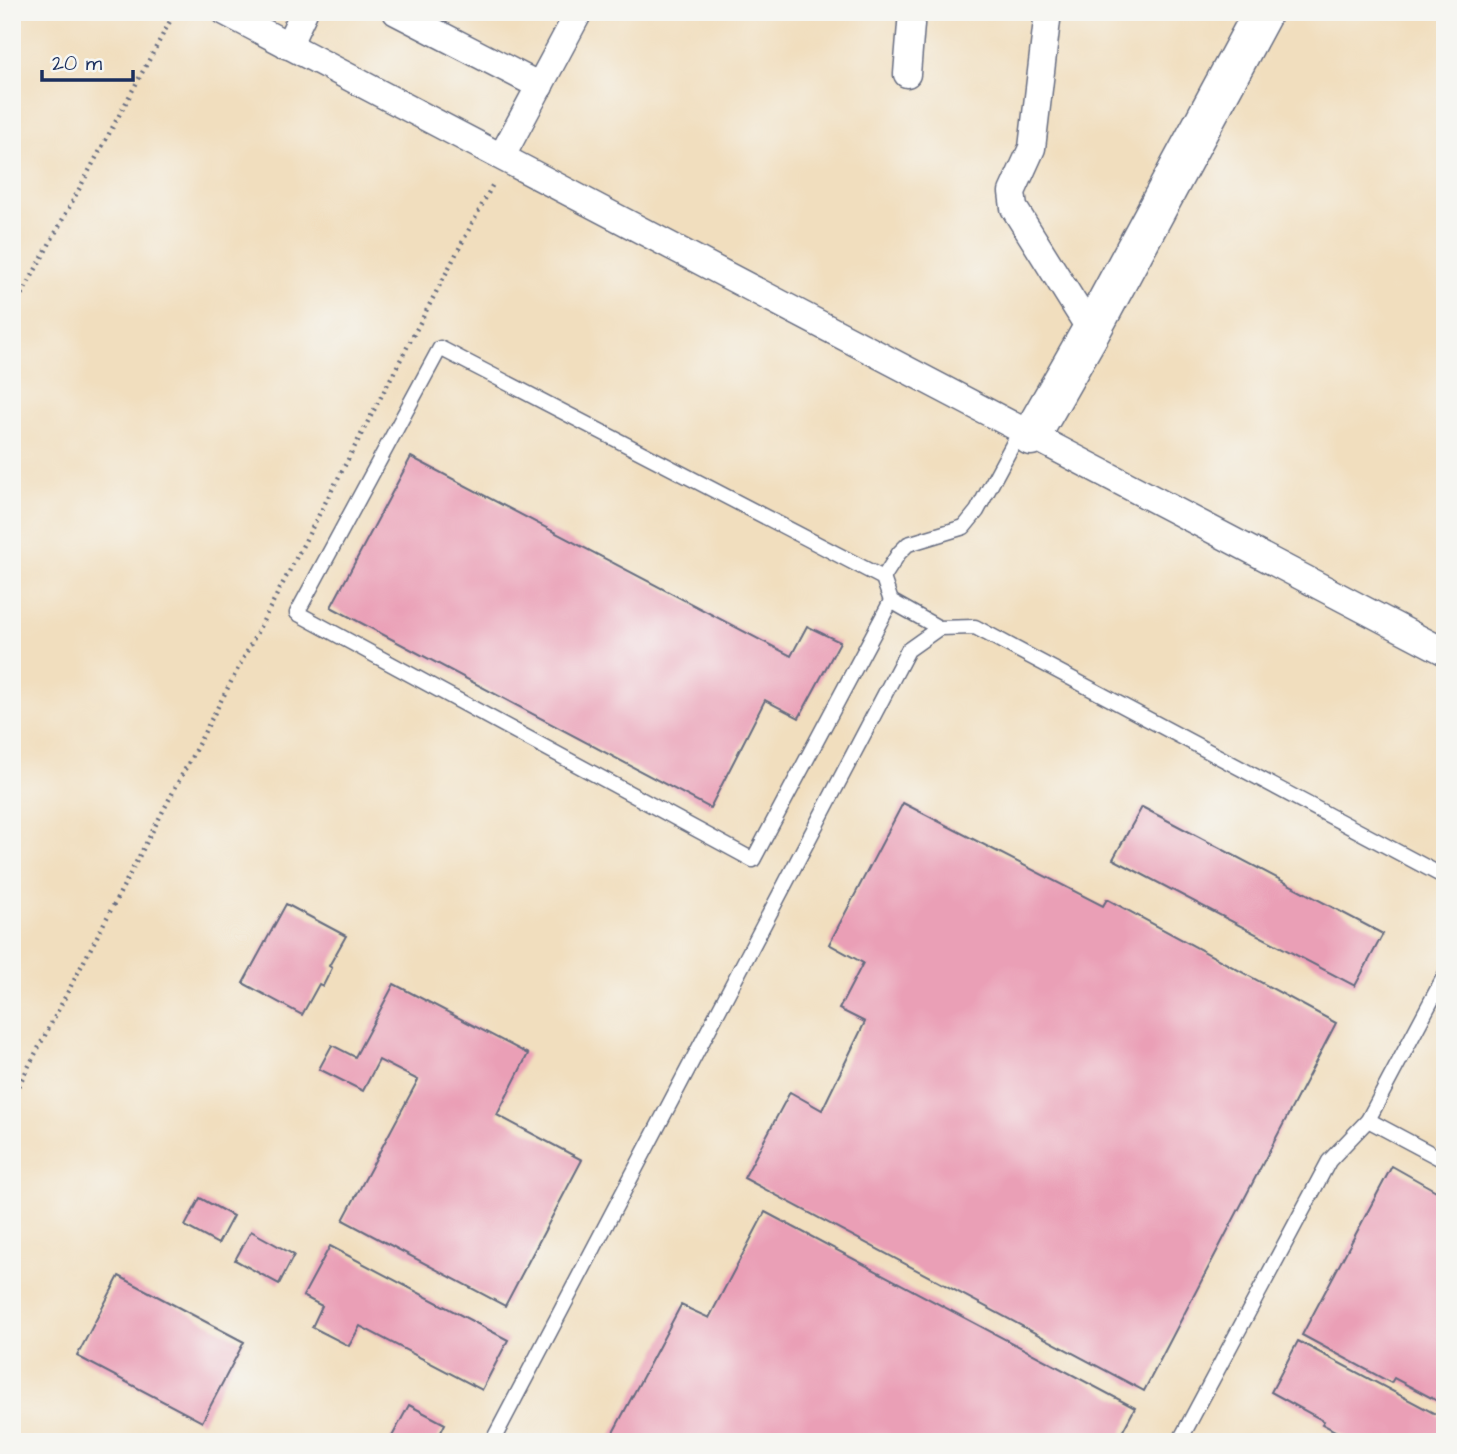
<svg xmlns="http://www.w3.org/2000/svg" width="1457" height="1454" font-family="'Architects Daughter',sans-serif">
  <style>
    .building { fill: #ea9fb6 }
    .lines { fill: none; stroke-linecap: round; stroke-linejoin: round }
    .lane-casing { stroke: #666c80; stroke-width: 17 }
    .street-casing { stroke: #666c80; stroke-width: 29 }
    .secondary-casing { stroke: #666c80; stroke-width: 41 }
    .path { stroke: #666c80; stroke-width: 4.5; stroke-dasharray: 2 5; stroke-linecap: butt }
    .lane { stroke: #fff; stroke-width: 14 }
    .street { stroke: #fff; stroke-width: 26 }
    .secondary { stroke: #fff; stroke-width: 38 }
  </style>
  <rect width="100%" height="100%" fill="#f6f6f2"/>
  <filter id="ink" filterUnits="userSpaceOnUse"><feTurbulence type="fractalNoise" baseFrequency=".0143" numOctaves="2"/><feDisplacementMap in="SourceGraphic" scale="14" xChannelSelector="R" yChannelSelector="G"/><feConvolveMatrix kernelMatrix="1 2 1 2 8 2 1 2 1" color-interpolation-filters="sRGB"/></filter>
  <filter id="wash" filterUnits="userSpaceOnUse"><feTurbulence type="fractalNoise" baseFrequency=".00686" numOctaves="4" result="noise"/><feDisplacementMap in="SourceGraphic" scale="28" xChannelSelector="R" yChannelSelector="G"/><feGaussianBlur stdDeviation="1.57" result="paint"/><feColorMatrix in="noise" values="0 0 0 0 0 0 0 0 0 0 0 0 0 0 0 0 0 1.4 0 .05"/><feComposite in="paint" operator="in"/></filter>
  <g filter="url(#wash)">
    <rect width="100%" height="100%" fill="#f1debe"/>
    <g id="blocks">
      <g class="building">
        <path d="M411,457L791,656L807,626L840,642L799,718L765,700L710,808L331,607Z"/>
        <path d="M903,803L1103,906L1107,899L1336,1023L1144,1391L744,1178L790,1092L822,1110L865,1022L839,1009L863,963L829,944Z"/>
        <path d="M1142,807L1383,934L1355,986L1113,859Z"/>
        <path d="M286,904L346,936L329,966L332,968L323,986L319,984L302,1015L243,983Z"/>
        <path d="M394,984L528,1054L497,1115L582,1160L505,1306L343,1220L418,1080L379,1060L363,1091L319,1069L332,1045L355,1057Z"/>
        <path d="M1392,1166L1445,1196V1405L1394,1378L1391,1383L1302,1335Z"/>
        <path d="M200,1198L233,1216L218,1244L185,1226Z"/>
        <path d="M765,1212L1135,1408L1117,1442H608L681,1305L709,1318Z"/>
        <path d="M251,1231L294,1255L279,1284L235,1260Z"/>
        <path d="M330,1246L508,1340L482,1390L360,1326L349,1346L312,1327L322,1306L303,1296Z"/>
        <path d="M119,1276L244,1342L202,1422L77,1356Z"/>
        <path d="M1298,1341L1445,1419V1442H1355L1322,1424L1324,1421L1271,1392Z"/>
        <path d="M409,1405L445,1424L436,1442H389Z"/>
      </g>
    </g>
  </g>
  <g filter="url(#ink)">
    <use href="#blocks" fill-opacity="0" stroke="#666c80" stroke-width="2"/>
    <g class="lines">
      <g class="lane-casing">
        <g id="lane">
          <path d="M883,578L899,553L908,544L964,527L977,511L1020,431"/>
          <path d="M891,601L753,860L297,613L440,348L883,578L891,601L939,628"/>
          <path d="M1368,1120L1445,1161"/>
          <path d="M492,1442L908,650L939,628L975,627L1439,874L1445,879"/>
          <path d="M1179,1442L1329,1161L1368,1120L1445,975"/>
        </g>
      </g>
      <g class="street-casing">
        <g id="street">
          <path d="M225,12L1445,652"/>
          <path d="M396,12L540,86"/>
          <path d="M1048,12L1032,148L1012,192L1014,208L1091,331"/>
          <path d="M288,46L304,12"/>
          <path d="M907,74L912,12"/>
          <path d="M502,156L579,12"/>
        </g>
      </g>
      <g class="secondary-casing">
        <path id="secondary" d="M1031,436L1091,331L1263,12"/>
      </g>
      <g class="path">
        <path d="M12,313L175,12"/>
        <path d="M12,1098L493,184"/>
      </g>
      <use href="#lane" class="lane"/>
      <use href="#street" class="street"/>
      <use href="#secondary" class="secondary"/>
    </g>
  </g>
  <rect width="1457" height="1454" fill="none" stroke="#f6f6f2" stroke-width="42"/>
  <path d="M42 70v10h91v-10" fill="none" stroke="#1b2f5e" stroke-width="3.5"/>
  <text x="52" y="70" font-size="21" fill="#1b2f5e" stroke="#f6f6f2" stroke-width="5" paint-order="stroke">20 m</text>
</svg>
